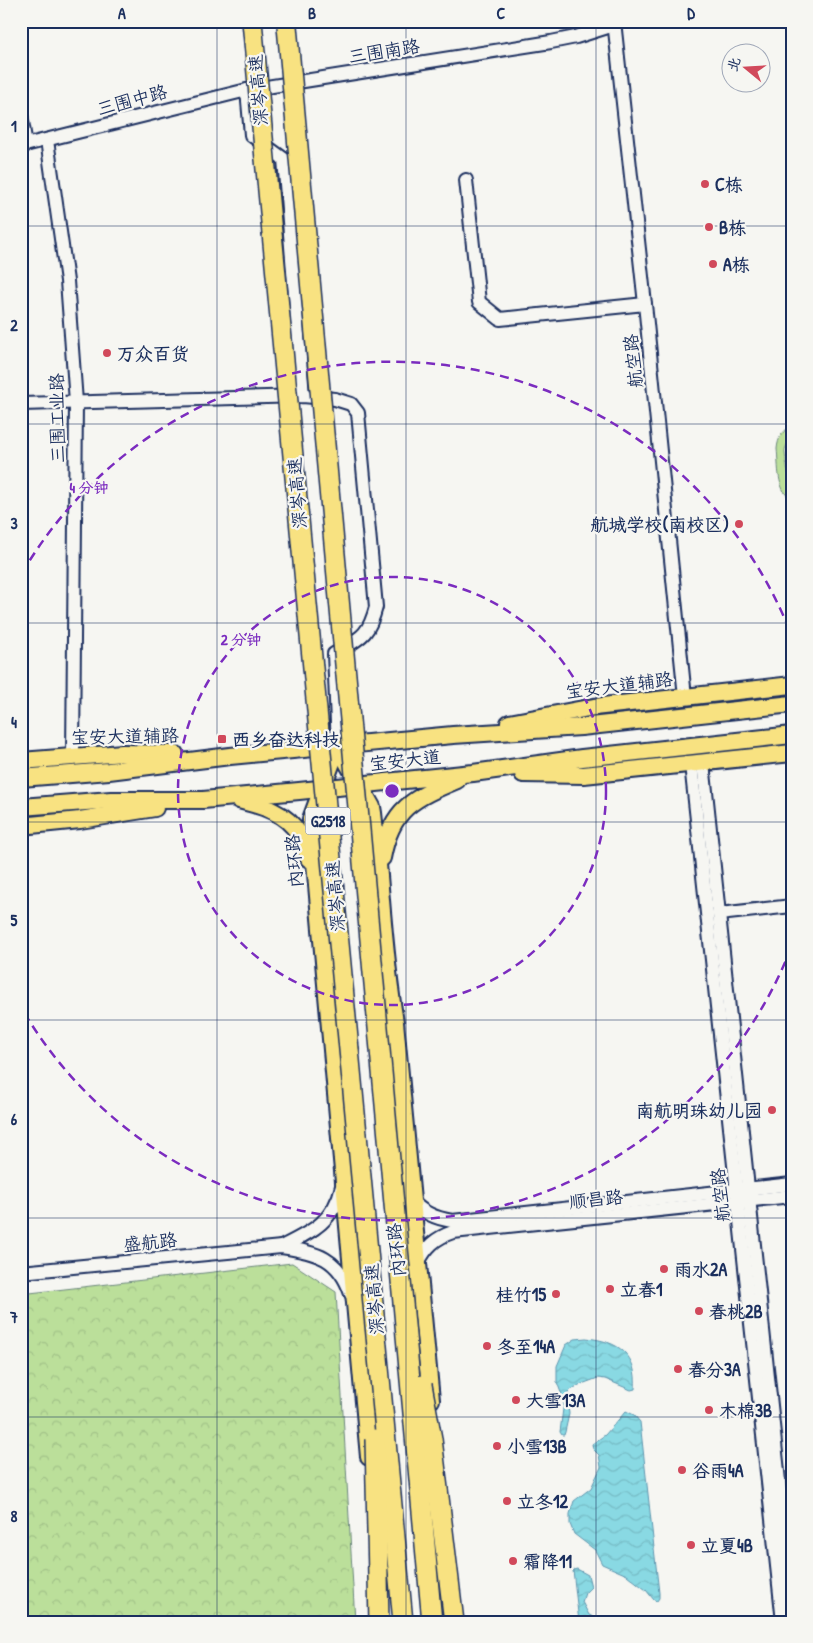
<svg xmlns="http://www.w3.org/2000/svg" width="813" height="1643" font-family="'Patrick Hand','LXGW WenKai TC',sans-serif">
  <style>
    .forest { fill: url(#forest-crowns); stroke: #6b877c }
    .park { fill: #bbdf9a; stroke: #6b877c }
    .water { fill: url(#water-waves); stroke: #5d95ae }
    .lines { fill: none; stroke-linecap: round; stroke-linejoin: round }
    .minor-casing { stroke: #1b2f5e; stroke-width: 16 }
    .major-casing { stroke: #1b2f5e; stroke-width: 20 }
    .minor { stroke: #f6f6f2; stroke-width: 12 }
    .major { stroke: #f8e281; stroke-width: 16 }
    .highway-bridge-casing { stroke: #1b2f5e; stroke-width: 22; stroke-linecap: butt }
    .highway-bridge { stroke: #f8e281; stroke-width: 19 }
    .grid { fill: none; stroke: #1b2f5e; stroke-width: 1; stroke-opacity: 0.55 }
    .ring { fill: none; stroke: #7b2cbf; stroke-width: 2.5; stroke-dasharray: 9 6 }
    .poi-dot { fill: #d1495b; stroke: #f6f6f2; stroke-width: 2 }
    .labels { text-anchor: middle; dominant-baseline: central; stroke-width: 4.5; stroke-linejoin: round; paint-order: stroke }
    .shield { fill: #f6f6f2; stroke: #5d6b8a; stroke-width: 1 }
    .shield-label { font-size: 16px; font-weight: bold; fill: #1b2f5e }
    .street-label { font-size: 18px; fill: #1b2f5e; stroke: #f6f6f2 }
    .poi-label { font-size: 18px; font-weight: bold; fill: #1b2f5e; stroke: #f6f6f2; text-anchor: start }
    .centre { fill: #7b2cbf; stroke: #f6f6f2; stroke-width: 2.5 }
    .ring-label { font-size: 15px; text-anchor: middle; font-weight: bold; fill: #7b2cbf; stroke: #f6f6f2; stroke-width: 4.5; stroke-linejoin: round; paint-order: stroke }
    .neatline { fill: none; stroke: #1b2f5e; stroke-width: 2 }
    .grid-label { font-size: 16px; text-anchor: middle; font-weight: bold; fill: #1b2f5e }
  </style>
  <defs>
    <pattern id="forest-crowns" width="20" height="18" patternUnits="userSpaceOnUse" patternTransform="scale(1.25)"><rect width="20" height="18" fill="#bbdf9a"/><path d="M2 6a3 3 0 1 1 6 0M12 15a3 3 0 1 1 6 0" fill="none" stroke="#a0c087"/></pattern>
    <pattern id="water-waves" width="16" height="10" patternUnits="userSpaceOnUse" patternTransform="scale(1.25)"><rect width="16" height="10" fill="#89d9e3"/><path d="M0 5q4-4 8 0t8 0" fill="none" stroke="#76bbc5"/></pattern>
  </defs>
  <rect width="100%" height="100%" fill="#f6f6f2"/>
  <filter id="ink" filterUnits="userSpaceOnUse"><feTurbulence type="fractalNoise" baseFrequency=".02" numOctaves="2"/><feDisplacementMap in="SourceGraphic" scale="10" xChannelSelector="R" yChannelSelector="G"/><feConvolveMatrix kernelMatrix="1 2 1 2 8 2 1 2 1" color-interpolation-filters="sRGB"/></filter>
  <g filter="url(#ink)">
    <path class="forest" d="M292,1263L336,1292L355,1622H21V1294Z"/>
    <path class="park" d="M792,426C792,429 793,435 791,438C788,443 785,446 785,452C786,469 792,484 792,500C776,489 779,467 777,449C778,438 782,431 792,426Z"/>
    <g class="water">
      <path d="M586,1338C618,1341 638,1354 635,1389L631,1390L605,1379L598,1378L579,1385L569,1391L567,1396L569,1414L565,1432L564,1435H562L560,1432L564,1401L557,1382V1366L566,1345L575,1339Z"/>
      <path d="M626,1411L634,1415L640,1422L659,1593V1598L657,1601L654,1600L646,1590L627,1575L602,1564L595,1550L574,1534L570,1524V1514L574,1501L591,1488L601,1467L599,1455L593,1449L592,1444L605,1435Z"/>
      <path d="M577,1569L588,1575L591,1587L585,1593L582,1602L589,1615L604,1622H579L573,1570Z"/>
    </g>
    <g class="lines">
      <g class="minor-casing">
        <g id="minor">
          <path d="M614,21L645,304L685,697"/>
          <path d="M247,90L251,135L284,159L303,396"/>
          <path d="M21,115L26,145"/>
          <path d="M47,140L67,281L76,402L73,757"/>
          <path d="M21,146L247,90L551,42L576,37L614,25"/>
          <path d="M466,180L479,302L500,319L645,304"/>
          <path d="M21,404L303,396L335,399L351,404L358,413L376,607C368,638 359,638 334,654L338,746"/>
          <path d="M703,763L792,1604"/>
          <path d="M691,764L783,1622"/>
          <path d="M719,914L792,906"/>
          <path d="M411,1200C423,1213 435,1218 452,1221L792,1184"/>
          <path d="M281,1247C311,1232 334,1222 342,1186"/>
          <path d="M418,1263C426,1247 435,1238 453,1232L792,1196"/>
          <path d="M21,1272L281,1247C317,1252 339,1258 351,1294"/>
        </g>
      </g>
      <g class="major-casing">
        <g id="major">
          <path d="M509,723L594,707L792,685"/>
          <path d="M338,746L372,807L373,813C381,883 383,953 395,1022L431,1400"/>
          <path d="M338,746L311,819L369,1457"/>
          <path d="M21,761L123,753L175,754"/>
          <path d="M523,774L584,775L792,753"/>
          <path d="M21,778L109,771L230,756L453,735L581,727L792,704"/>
          <path d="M239,800C262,806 286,812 299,834C303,841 306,851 309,859"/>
          <path d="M21,807L111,800H203L299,791L473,773L582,758L792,735"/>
          <path d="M21,826L80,820L155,808"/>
          <path d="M382,858C391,808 414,798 457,780"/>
        </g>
      </g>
      <use href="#minor" class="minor"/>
      <use href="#major" class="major"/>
      <g class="highway-bridge-casing">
        <g id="highway-bridge">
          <path d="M252,21L403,1622"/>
          <path d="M287,26L432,1622"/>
          <path d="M422,1385L432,1439L454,1622"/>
          <path d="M375,1439L379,1622"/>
        </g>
      </g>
      <use href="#highway-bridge" class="highway-bridge"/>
    </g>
  </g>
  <path class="grid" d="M217,21V1622M406,21V1622M596,21V1622M21,226H792M21,424H792M21,623H792M21,822H792M21,1020H792M21,1218H792M21,1417H792"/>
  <g class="ring">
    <circle cx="392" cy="791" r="214"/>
    <path d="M791 948A429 429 0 0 1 22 1009M22 573A429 429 0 0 1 791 634"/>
  </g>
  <g class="poi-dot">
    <circle cx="705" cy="184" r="5"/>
    <circle cx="709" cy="227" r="5"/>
    <circle cx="713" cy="264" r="5"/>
    <circle cx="107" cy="353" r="5"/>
    <circle cx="739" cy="524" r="5"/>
    <rect x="217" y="734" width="10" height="10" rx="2.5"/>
    <circle cx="772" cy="1110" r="5"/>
    <circle cx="664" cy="1269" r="5"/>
    <circle cx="610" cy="1289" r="5"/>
    <circle cx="556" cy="1294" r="5"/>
    <circle cx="699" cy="1311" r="5"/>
    <circle cx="487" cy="1346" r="5"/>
    <circle cx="678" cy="1369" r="5"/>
    <circle cx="516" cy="1400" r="5"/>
    <circle cx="709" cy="1410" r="5"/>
    <circle cx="497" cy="1446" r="5"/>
    <circle cx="682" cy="1470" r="5"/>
    <circle cx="507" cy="1501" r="5"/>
    <circle cx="691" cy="1545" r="5"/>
    <circle cx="513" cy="1561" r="5"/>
  </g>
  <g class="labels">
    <rect class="shield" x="305.5" y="807.5" width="45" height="27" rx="4"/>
    <g class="shield-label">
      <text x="328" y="821">G2518</text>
    </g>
    <g class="street-label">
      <text transform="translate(384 51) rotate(-9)">三围南路</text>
      <text transform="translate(258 90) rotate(-95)">深岑高速</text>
      <text transform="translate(132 100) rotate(-15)">三围中路</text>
      <text transform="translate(633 361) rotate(-96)">航空路</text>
      <text transform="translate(57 418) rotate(-91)">三围工业路</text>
      <text transform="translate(297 493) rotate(-95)">深岑高速</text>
      <text transform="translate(619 685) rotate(-7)">宝安大道辅路</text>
      <text transform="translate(125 736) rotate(-1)">宝安大道辅路</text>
      <text transform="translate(405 760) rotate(-6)">宝安大道</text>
      <text transform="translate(294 861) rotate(-95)">内环路</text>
      <text transform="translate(335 896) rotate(-95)">深岑高速</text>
      <text transform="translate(720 1195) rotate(-96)">航空路</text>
      <text transform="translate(596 1199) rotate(-6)">顺昌路</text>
      <text transform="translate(150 1242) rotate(-6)">盛航路</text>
      <text transform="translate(396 1250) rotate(-96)">内环路</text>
      <text transform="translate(374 1299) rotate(-95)">深岑高速</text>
    </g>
    <g class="poi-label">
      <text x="715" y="184">C栋</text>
      <text x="719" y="227">B栋</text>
      <text x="723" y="264">A栋</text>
      <text x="117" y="353">万众百货</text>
      <text x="729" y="524" text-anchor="end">航城学校(南校区)</text>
      <text x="232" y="739">西乡奋达科技</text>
      <text x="762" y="1110" text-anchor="end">南航明珠幼儿园</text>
      <text x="674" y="1269">雨水2A</text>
      <text x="620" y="1289">立春1</text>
      <text x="546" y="1294" text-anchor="end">桂竹15</text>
      <text x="709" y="1311">春桃2B</text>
      <text x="497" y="1346">冬至14A</text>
      <text x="688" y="1369">春分3A</text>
      <text x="526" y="1400">大雪13A</text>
      <text x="719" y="1410">木棉3B</text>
      <text x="507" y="1446">小雪13B</text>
      <text x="692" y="1470">谷雨4A</text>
      <text x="517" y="1501">立冬12</text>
      <text x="701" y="1545">立夏4B</text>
      <text x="523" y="1561">霜降11</text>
    </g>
  </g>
  <circle cx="392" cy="791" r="8" class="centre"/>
  <g class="ring-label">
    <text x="89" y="493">4 分钟</text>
    <text x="241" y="645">2 分钟</text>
  </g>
  <rect width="813" height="1643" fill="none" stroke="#f6f6f2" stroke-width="55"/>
  <g transform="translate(746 68) rotate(288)"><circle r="24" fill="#f6f6f2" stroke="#9ea6b7"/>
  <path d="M0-4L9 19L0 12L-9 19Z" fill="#d1495b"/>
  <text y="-8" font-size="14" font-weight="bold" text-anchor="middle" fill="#1b2f5e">北</text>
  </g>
  <rect x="28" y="28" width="758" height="1588" class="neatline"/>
  <g class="grid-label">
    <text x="122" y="19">A</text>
    <text x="312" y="19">B</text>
    <text x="501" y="19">C</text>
    <text x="691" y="19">D</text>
    <text x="14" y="132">1</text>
    <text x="14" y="331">2</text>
    <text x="14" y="529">3</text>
    <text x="14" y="728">4</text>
    <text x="14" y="926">5</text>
    <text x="14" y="1125">6</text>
    <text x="14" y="1323">7</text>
    <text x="14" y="1522">8</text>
  </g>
</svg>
